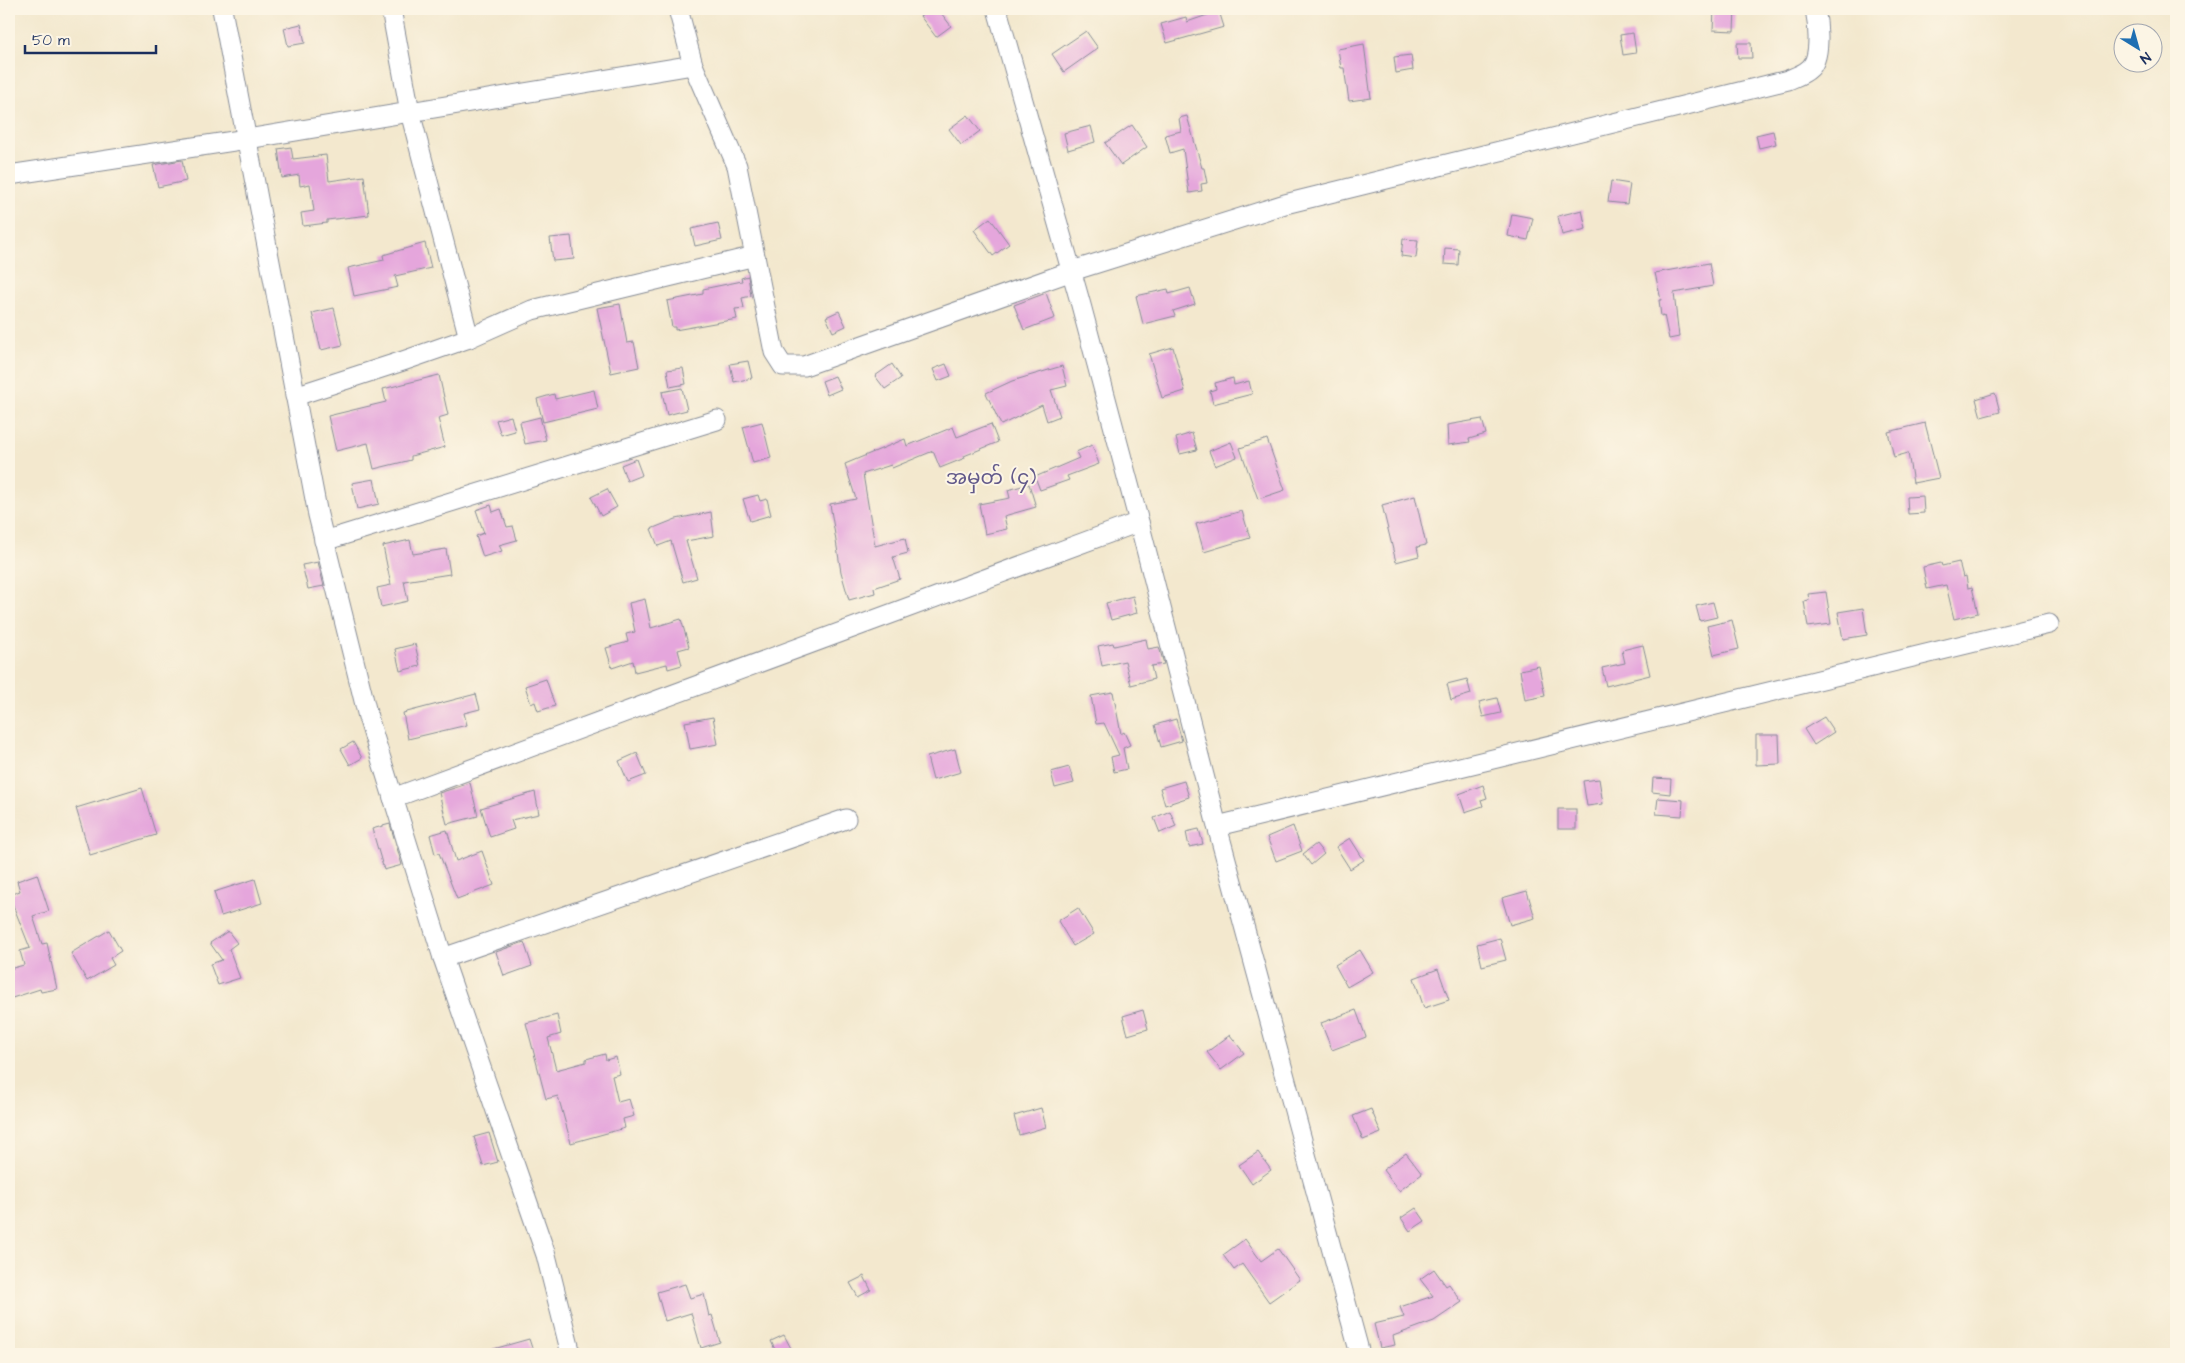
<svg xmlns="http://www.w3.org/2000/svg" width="2185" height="1363" font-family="'Architects Daughter','Noto Sans Myanmar',sans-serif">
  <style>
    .building { fill: #e5a6dc }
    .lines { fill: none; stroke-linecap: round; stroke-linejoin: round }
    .street-casing { stroke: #878c96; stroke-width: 21 }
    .street { stroke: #fff; stroke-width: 19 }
    .labels { text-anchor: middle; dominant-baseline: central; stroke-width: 4; stroke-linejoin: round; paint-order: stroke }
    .quarter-label { font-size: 20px; fill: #62598a; stroke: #fcf5e5 }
  </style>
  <rect width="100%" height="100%" fill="#fcf5e5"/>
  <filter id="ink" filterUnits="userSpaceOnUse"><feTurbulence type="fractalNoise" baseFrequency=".02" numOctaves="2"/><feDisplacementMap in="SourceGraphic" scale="10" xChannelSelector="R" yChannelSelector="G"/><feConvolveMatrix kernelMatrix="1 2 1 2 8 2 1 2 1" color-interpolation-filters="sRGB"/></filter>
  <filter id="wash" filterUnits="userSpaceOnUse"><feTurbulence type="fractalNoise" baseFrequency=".0096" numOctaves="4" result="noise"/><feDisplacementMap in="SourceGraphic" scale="20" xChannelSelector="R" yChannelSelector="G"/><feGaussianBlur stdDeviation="1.12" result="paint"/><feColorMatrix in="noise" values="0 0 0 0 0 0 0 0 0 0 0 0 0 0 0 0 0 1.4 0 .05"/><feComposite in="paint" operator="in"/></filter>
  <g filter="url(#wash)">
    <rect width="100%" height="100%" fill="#f3e8ce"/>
    <g id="blocks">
      <g class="building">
        <path d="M930,9H938L951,26L936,37L920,16Z"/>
        <path d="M1714,9H1735L1734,31L1713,30Z"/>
        <path d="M1219,11L1224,27L1167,43L1161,24L1186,17L1187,22Z"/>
        <path d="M301,24L305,43L288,46L284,28Z"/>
        <path d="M1086,31L1098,48L1064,72L1052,54Z"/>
        <path d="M1633,33L1636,53L1623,55L1620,35Z"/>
        <path d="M1737,43H1751L1752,58H1738Z"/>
        <path d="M1364,44L1371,98L1349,101L1344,68H1341L1338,49Z"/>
        <path d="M1411,55L1413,70L1396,73L1394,57Z"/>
        <path d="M968,115L980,131L961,145L949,129Z"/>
        <path d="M1187,116L1202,168H1204L1207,183L1201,184L1202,191L1189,193L1183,149L1170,153L1165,135L1181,131L1179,118Z"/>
        <path d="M1132,125L1147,147L1121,165L1105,143Z"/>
        <path d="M1091,126L1095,142L1068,150L1064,133Z"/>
        <path d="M1773,131L1776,144L1759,148L1756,135Z"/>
        <path d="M291,147L293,159L326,155L329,181L364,176L369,215L327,220V223L303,226L301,213L314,211L310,184L300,186L299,175L282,178L278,149Z"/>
        <path d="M182,160L186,181L158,187L153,165Z"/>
        <path d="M1611,181L1630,184L1627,204L1608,202Z"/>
        <path d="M1582,210L1586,229L1562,235L1558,216Z"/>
        <path d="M1512,214L1533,218L1528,240L1508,236Z"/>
        <path d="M990,218L1009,244L993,256L974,230Z"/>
        <path d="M718,223L722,240L695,246L691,229Z"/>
        <path d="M571,236L574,259L553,261L550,238Z"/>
        <path d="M1403,239L1418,240L1416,258L1401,256Z"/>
        <path d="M425,243L431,268L395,276L398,287L354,296L348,268L384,260L383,255Z"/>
        <path d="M1445,248L1459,249L1458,265L1444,264Z"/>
        <path d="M1709,263L1713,286L1674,293L1679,337L1669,339L1664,315L1661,316L1659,300H1661L1655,273Z"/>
        <path d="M748,276L751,296L742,298L744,308L735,309L737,319L675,330V327H672L667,301L703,294V289L742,281L741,278Z"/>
        <path d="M1190,288L1195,304L1173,311L1175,316L1143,324L1136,296L1168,289L1169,294Z"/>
        <path d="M1046,293L1055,318L1024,330L1014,305Z"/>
        <path d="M620,304L627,343L634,342L639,367L611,373L597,308Z"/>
        <path d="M334,308L343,345L321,350L312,313Z"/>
        <path d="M839,311L846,326L833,332L826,317Z"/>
        <path d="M1173,347L1185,391L1162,398L1149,354Z"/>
        <path d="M748,361L752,378L734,382L730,364Z"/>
        <path d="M892,364L901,378L885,389L875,376Z"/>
        <path d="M946,364L951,376L938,381L933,369Z"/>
        <path d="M1062,366L1067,386L1051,390L1060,416L1047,421L1042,405L1001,425L986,393L1012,381Z"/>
        <path d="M683,368L686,384L670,387L667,370Z"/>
        <path d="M439,375L448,415L438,418L445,447L411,456V460L374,469L368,443L336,451L328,416L386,402L383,389Z"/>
        <path d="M835,376L841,389L827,395L822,381Z"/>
        <path d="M1233,378L1234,385L1249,381L1252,394L1213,404L1210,391L1216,389L1215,383Z"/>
        <path d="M682,388L687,410L667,415L662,392Z"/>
        <path d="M594,390L598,409L543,422L537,399L554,394L555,399Z"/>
        <path d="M1995,393L2000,412L1981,417L1976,399Z"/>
        <path d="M511,416L515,431L501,435L496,420Z"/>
        <path d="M540,417L546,440L525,444L520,422Z"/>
        <path d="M1482,419L1486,434L1469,439L1470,442L1448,445L1447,425Z"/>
        <path d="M762,422L771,458L753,463L743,427Z"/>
        <path d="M1925,423L1939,478L1913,483L1908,453L1894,457L1888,432Z"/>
        <path d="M991,424L998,442L964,456L965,458L940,468L933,451L892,468L891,465L863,474L875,546L905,538L908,553L893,557L900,579L874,588L875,593L849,600L841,572L830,504L856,499L845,464L905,439L907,446L953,427L957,437Z"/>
        <path d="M1192,433L1197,450L1180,454L1176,438Z"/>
        <path d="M1267,439L1285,490L1258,499L1240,448Z"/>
        <path d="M1231,442L1237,457L1215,466L1209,451Z"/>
        <path d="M1092,445L1099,464L1067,476L1069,480L1040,490L1035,477L1079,458L1076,452Z"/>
        <path d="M636,459L642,475L627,481L621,465Z"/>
        <path d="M374,479L379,504L357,509L352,483Z"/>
        <path d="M1029,484L1036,507L1004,516L1007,529L985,534L979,504L1010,498L1008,490Z"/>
        <path d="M607,489L617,507L601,516L591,497Z"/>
        <path d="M758,495L760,501L767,499L771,515L750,521L743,499Z"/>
        <path d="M1415,496L1426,545L1417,547L1419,556L1396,562L1382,505Z"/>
        <path d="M1923,496L1924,513L1908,514L1907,497Z"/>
        <path d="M491,505L493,512L501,509L507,527L513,526L517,540L499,545L502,551L483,557L476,536L484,533L476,510Z"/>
        <path d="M1242,511L1250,538L1204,552L1196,524Z"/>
        <path d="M711,512L714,536L686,541L697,578L683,582L671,541L658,546L651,529L676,519Z"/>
        <path d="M410,540L413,554L446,549L450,574L404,581L408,601L381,607L377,588L391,585L383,546Z"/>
        <path d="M318,562L324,586L308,589L302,565Z"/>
        <path d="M1959,562L1963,577L1966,576L1968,588L1972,587L1978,613L1954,619L1946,585L1927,589L1923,567L1941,563L1942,566Z"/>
        <path d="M1826,592L1831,624L1808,627L1804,601L1809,600L1808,594Z"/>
        <path d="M1133,596L1137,613L1111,620L1106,603Z"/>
        <path d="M645,599L651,628L681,619L689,647L678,650L682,665L668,669L667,664L635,672L633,661L612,668L606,648L628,642L626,634L635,632L629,603Z"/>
        <path d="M1713,602L1717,617L1700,621L1696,606Z"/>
        <path d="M1863,608L1867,635L1843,639L1838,612Z"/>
        <path d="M1732,620L1739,649L1714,655L1707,626Z"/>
        <path d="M1146,639L1148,649L1159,647L1164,664L1151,666L1154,679L1131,685L1125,661L1102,666L1098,646L1113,643L1114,646Z"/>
        <path d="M415,644L420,666L400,671L395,649Z"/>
        <path d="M1643,645L1650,675L1606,686L1602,668L1625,663L1622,650Z"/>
        <path d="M1539,666L1545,696L1525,700L1520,670Z"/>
        <path d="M546,679L555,706L538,711L535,702L531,704L525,686Z"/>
        <path d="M1467,679L1471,694L1451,700L1447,684Z"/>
        <path d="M1113,692L1121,734L1124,732L1130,745L1123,748L1127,769L1114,772L1111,757L1119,755L1104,723L1096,724L1091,696Z"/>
        <path d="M476,694L480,709L464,713L467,725L408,739L403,713Z"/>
        <path d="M1497,698L1501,713L1483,717L1479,702Z"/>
        <path d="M713,717L718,744L690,749L685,722Z"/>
        <path d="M1824,717L1834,732L1814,745L1804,729Z"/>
        <path d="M1176,719L1182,741L1161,747L1155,725Z"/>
        <path d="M1756,735H1779L1780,764L1756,765Z"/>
        <path d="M353,742L362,758L350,765L341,749Z"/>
        <path d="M955,749L961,772L933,780L927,757Z"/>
        <path d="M637,753L646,775L628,782L619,761Z"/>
        <path d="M1069,767L1074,783L1055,788L1051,772Z"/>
        <path d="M1653,778L1671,779L1670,794L1652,792Z"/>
        <path d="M1599,779L1603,804L1587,806L1583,781Z"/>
        <path d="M1184,781L1189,797L1165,805L1160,788Z"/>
        <path d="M470,783L478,816L447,824L439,793Z"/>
        <path d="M1483,785L1487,798L1481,800L1483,806L1465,812L1459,794Z"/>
        <path d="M142,788L156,835L90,855L76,808Z"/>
        <path d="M535,792L539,814L511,820L514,829L490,837L481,808Z"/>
        <path d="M1658,798L1683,800L1682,816L1656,814Z"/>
        <rect x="1558" y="809" width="18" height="20"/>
        <path d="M1170,811L1176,826L1160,833L1154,818Z"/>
        <path d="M390,824L402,865L384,870L372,829Z"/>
        <path d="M1293,826L1302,851L1276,861L1267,837Z"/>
        <path d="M1199,829L1203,844L1189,847L1186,832Z"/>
        <path d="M447,830L456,861L482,851L494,885L457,899L439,853L435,854L430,835Z"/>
        <path d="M1350,838L1364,860L1350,869L1336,847Z"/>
        <path d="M1316,844L1324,854L1311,865L1303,854Z"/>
        <path d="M37,874L49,911L33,916L42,944L47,943L57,989L41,992L40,989L9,999V969L24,965L20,951L30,948L9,895L20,891L17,881Z"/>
        <path d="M255,879L262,903L221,916L214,892Z"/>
        <path d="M1527,891L1535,918L1510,925L1502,898Z"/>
        <path d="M1078,908L1094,934L1073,946L1058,921Z"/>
        <path d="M109,930L121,951L110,958L114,965L87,981L71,953Z"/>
        <path d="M228,931L237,943L229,949L240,978L218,985L210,964L222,960L210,943Z"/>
        <path d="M1500,938L1506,960L1482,966L1477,944Z"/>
        <path d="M524,942L532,966L504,976L496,952Z"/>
        <path d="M1360,950L1373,972L1347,987L1335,965Z"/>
        <path d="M1438,969L1449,1000L1424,1008L1414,978Z"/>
        <path d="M1143,1010L1148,1029L1128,1035L1123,1016Z"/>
        <path d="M1356,1010L1366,1037L1332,1050L1321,1023Z"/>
        <path d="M557,1015L561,1034L548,1038L556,1070L586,1062V1059L605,1054L606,1060L616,1057L620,1074L612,1076L618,1102L629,1099L634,1116L623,1119L625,1128L571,1143L558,1096L546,1099L526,1023Z"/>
        <path d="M1230,1035L1244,1053L1221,1070L1207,1052Z"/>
        <path d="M1041,1108L1046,1127L1019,1135L1014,1116Z"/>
        <path d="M1371,1109L1381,1133L1363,1140L1353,1116Z"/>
        <path d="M489,1133L498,1162L483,1166L474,1137Z"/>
        <path d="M1258,1152L1271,1170L1252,1184L1239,1165Z"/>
        <path d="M1406,1153L1422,1174L1399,1191L1383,1170Z"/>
        <path d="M1416,1208L1425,1221L1410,1231L1401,1218Z"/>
        <path d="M1245,1239L1261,1261L1278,1249L1300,1280L1269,1302L1242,1264L1234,1270L1223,1255Z"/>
        <path d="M1434,1269L1446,1286L1449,1284L1462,1302L1434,1321L1393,1336L1395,1345L1380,1348L1374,1324L1404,1317L1400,1307L1433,1296L1420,1279Z"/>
        <path d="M864,1276L871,1290L858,1297L850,1283Z"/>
        <path d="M685,1284L690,1298L704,1294L709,1316L712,1315L720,1342L701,1348L691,1313L665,1321L657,1292Z"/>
        <path d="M784,1335L794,1354H777L771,1341Z"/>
        <path d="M529,1339L534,1354H490V1350Z"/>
      </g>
    </g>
  </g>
  <g filter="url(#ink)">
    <use href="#blocks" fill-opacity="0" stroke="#878c96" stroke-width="1"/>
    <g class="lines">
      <g class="street-casing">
        <g id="street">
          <path d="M222,9L318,515L368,717L443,958L546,1255L571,1354"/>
          <path d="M391,9L410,112L469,338"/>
          <path d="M678,9L693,65L737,166L774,352L783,366H804L1072,271L1285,204L1788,80C1795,77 1804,74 1809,69C1822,59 1818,23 1815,9"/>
          <path d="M997,9L1081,305L1139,522L1217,826L1360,1354"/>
          <path d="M9,175L247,139L693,65"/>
          <path d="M295,396L403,361L469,338L532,310L755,256"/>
          <path d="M324,541L717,420"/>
          <path d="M393,798L1139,522"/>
          <path d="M1217,826L2049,624"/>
          <path d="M443,958L846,819"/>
        </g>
      </g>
      <use href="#street" class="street"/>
    </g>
  </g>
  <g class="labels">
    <g class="quarter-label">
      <text x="991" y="478">အမှတ် (၄)</text>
    </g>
  </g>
  <rect width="2185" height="1363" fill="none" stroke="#fcf5e5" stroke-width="30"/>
  <g transform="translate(2138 48) rotate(143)"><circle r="24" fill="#fcf5e5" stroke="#a2a6af"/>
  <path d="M0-4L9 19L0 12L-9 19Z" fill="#1f6fb2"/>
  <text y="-8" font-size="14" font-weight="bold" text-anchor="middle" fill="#1b2f5e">N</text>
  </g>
  <path d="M25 45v8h131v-8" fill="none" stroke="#1b2f5e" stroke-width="2.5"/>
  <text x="32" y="45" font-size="15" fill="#1b2f5e" stroke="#fcf5e5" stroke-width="4" paint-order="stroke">50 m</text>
</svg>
